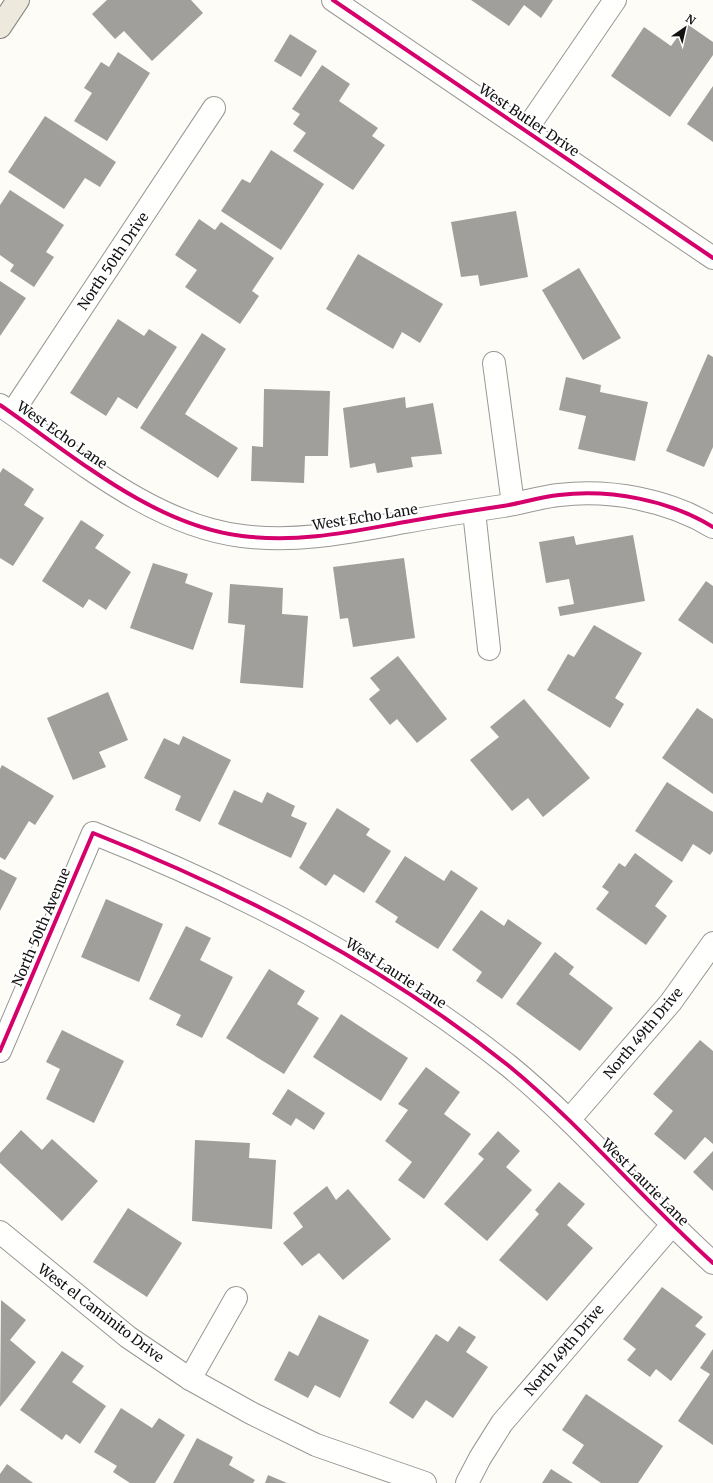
<svg xmlns="http://www.w3.org/2000/svg" width="713" height="1483" font-family="Merriweather,serif">
  <style>
    .building { fill: #a19f9c }
    .lines { fill: none; stroke-linecap: round; stroke-linejoin: round }
    .minor-casing { stroke: #979795; stroke-width: 24 }
    .major-casing { stroke: #858482; stroke-width: 24 }
    .minor { stroke: #fffffe; stroke-width: 22 }
    .major { stroke: #ede9dc; stroke-width: 22 }
    .cycleway-casing { stroke: #fff; stroke-width: 6 }
    .cycleway { stroke: #d6006c; stroke-width: 4 }
    .labels { text-anchor: middle; dominant-baseline: central; stroke-width: 4; stroke-linejoin: round; paint-order: stroke }
    .street-label { font-size: 14px; fill: #111; stroke: #fff }
  </style>
  <rect width="100%" height="100%" fill="#fdfcf7"/>
  <g class="building">
    <path d="M107,0H191L203,13L152,61L124,31L115,39L92,14Z"/>
    <path d="M471,0H553L541,18L524,5L509,26Z"/>
    <path d="M687,24L713,42V55L670,117L611,76L644,27L671,46Z"/>
    <path d="M290,34L317,51L301,77L274,61Z"/>
    <path d="M118,52L150,73L107,141L74,121L92,93L84,88L101,62L109,67Z"/>
    <path d="M322,65L350,84L339,101L378,128L372,136L385,145L353,190L293,151L306,133L293,124L300,114L292,109Z"/>
    <path d="M713,86V142L687,124Z"/>
    <path d="M45,116L116,162L100,187L85,178L64,209L8,172Z"/>
    <path d="M271,150L324,184L281,250L221,211L242,179L250,183Z"/>
    <path d="M10,190L64,225L46,252L54,257L34,287L10,271L14,265L0,255V205Z"/>
    <path d="M516,211L528,277L480,286L478,275L461,277L451,222Z"/>
    <path d="M199,219L215,230L221,222L274,258L252,291L259,296L240,324L185,287L197,270L175,255Z"/>
    <path d="M358,254L443,304L420,343L402,332L393,349L326,309Z"/>
    <path d="M579,268L621,338L583,360L542,290Z"/>
    <path d="M0,281L26,298L0,336Z"/>
    <path d="M118,319L144,336L149,329L177,347L137,409L118,397L106,416L70,393Z"/>
    <path d="M202,333L226,349L185,414L238,448L218,478L140,428Z"/>
    <path d="M708,354L713,357V447L704,467L666,451Z"/>
    <path d="M566,377L601,385L600,392L648,402L635,461L578,449L586,416L559,410Z"/>
    <path d="M264,389L330,391L328,456H305L304,483L251,481L252,446L263,447Z"/>
    <path d="M405,397L406,408L433,403L442,454L411,457L413,467L377,473L375,463L350,468L343,408Z"/>
    <path d="M3,468L34,489L24,505L44,518L13,566L0,558V473Z"/>
    <path d="M81,520L104,535L95,548L131,572L106,610L89,599L83,608L42,581Z"/>
    <path d="M633,535L645,601L560,616L558,607L574,604L569,579L546,583L539,542L574,536L576,545Z"/>
    <path d="M404,558L415,638L353,647L348,618L340,619L333,567Z"/>
    <path d="M153,563L188,574L185,583L213,593L193,650L130,628Z"/>
    <path d="M706,581L713,586V644L678,620Z"/>
    <path d="M230,584L283,588L282,614L308,616L303,688L240,683L245,625L228,623Z"/>
    <path d="M594,625L642,653L615,698L624,704L610,728L547,690L568,654L574,657Z"/>
    <path d="M398,656L447,719L417,743L397,719L390,725L369,699L380,690L370,678Z"/>
    <path d="M108,692L128,740L99,752L106,767L73,780L47,718Z"/>
    <path d="M524,699L590,778L543,817L528,798L512,811L470,760L499,737L490,727Z"/>
    <path d="M697,708L713,719V794L662,758Z"/>
    <path d="M183,736L231,760L200,822L175,810L181,796L144,778L164,738L179,745Z"/>
    <path d="M2,765L54,796L35,825L29,821L5,860L0,857V769Z"/>
    <path d="M667,782L713,812V851L710,855L693,844L682,862L635,831Z"/>
    <path d="M234,790L262,803L267,792L295,806L291,816L307,823L291,858L218,824Z"/>
    <path d="M337,808L370,829L366,835L391,851L364,893L334,874L326,886L299,868Z"/>
    <path d="M635,853L673,881L655,906L667,916L646,945L596,909L609,892L602,887L619,863L625,867Z"/>
    <path d="M405,856L444,881L451,870L478,888L438,949L395,922L398,917L375,902Z"/>
    <path d="M0,869L17,878L0,911Z"/>
    <path d="M106,899L163,924L139,982L81,957Z"/>
    <path d="M481,910L504,926L508,919L542,943L502,999L476,981L482,972L452,950Z"/>
    <path d="M186,926L211,938L200,960L233,977L202,1038L176,1025L181,1015L149,999Z"/>
    <path d="M555,952L574,967L569,974L613,1008L580,1051L516,1004Z"/>
    <path d="M269,969L305,991L297,1004L319,1018L284,1074L226,1038Z"/>
    <path d="M341,1014L408,1058L381,1101L313,1057Z"/>
    <path d="M62,1030L124,1061L94,1123L46,1099L60,1069L46,1062Z"/>
    <path d="M700,1040L713,1051V1144L705,1137L685,1160L654,1134L673,1111L653,1094Z"/>
    <path d="M426,1067L460,1092L444,1114L471,1134L424,1199L398,1180L412,1162L385,1141L408,1110L398,1104Z"/>
    <path d="M288,1089L325,1113L314,1130L296,1118L291,1126L272,1114Z"/>
    <path d="M21,1130L42,1150L52,1139L98,1181L62,1221L0,1163V1153Z"/>
    <path d="M498,1131L520,1151L506,1167L532,1190L487,1241L444,1204L484,1159L478,1154Z"/>
    <path d="M195,1140L250,1143L249,1158L276,1160L272,1229L192,1221Z"/>
    <path d="M713,1151V1191L693,1172Z"/>
    <path d="M559,1182L585,1204L567,1225L593,1248L547,1301L499,1260L539,1214L535,1210Z"/>
    <path d="M327,1186L336,1200L348,1189L391,1239L343,1280L319,1253L302,1266L283,1243L303,1227L293,1213Z"/>
    <path d="M128,1208L182,1243L147,1297L93,1262Z"/>
    <path d="M662,1287L703,1317L695,1326L706,1334L671,1381L656,1369L650,1377L627,1360L636,1349L623,1339Z"/>
    <path d="M1,1300L26,1320L10,1340L36,1362L0,1407Z"/>
    <path d="M319,1315L369,1340L340,1398L315,1385L308,1398L274,1380L289,1351L298,1356Z"/>
    <path d="M459,1326L476,1337L466,1352L488,1367L453,1418L426,1400L413,1419L389,1403L436,1334L448,1342Z"/>
    <path d="M713,1349V1445L678,1421L710,1374L700,1368Z"/>
    <path d="M62,1351L84,1366L72,1382L106,1406L80,1444L66,1434L62,1440L20,1410Z"/>
    <path d="M586,1394L663,1446L638,1483H601L572,1463L584,1445L562,1430Z"/>
    <path d="M121,1408L152,1428L159,1418L185,1435L155,1483H130L113,1472L117,1466L94,1452Z"/>
    <path d="M197,1438L233,1457L229,1465L255,1480L253,1483H173Z"/>
    <path d="M7,1464L33,1483H0V1474Z"/>
    <path d="M551,1469L573,1483H542Z"/>
    <path d="M268,1475L287,1483H265Z"/>
  </g>
  <g class="lines">
    <g class="minor-casing">
      <g id="minor">
        <path d="M333,0L713,258"/>
        <path d="M526,130L615,0"/>
        <path d="M494,363L513,504"/>
        <path d="M0,405C73,455 152,525 242,536C300,543 349,532 405,522C438,516 470,511 503,506C522,503 540,497 559,495C611,489 669,500 713,527"/>
        <path d="M12,413L214,108"/>
        <path d="M474,511L489,649"/>
        <path d="M0,1051L93,833C244,893 381,964 509,1066C582,1126 643,1200 713,1263"/>
        <path d="M569,1120L671,1002L713,943"/>
        <path d="M0,1232L128,1337L190,1379L251,1413L316,1445L425,1483"/>
        <path d="M190,1379L236,1298"/>
        <path d="M467,1483L480,1458L502,1423L672,1225"/>
      </g>
    </g>
    <g class="major-casing">
      <path id="major" d="M0,27L18,0"/>
    </g>
    <use href="#minor" class="minor"/>
    <use href="#major" class="major"/>
    <g class="cycleway-casing">
      <g id="cycleway">
        <path d="M333,0L713,258"/>
        <path d="M0,405C73,455 152,525 242,536C300,543 349,532 405,522C438,516 470,511 503,506C522,503 540,497 559,495C611,489 669,500 713,527"/>
        <path d="M0,1051L93,833C244,893 381,964 509,1066C582,1126 643,1200 713,1263"/>
      </g>
    </g>
    <use href="#cycleway" class="cycleway"/>
  </g>
  <g class="labels">
    <g class="street-label">
      <text transform="translate(529 120) rotate(34)">West Butler Drive</text>
      <text transform="translate(113 261) rotate(-56)">North 50th Drive</text>
      <text transform="translate(62 435) rotate(35)">West Echo Lane</text>
      <text transform="translate(365 517) rotate(-9)">West Echo Lane</text>
      <text transform="translate(41 927) rotate(-67)">North 50th Avenue</text>
      <text transform="translate(396 973) rotate(33)">West Laurie Lane</text>
      <text transform="translate(643 1033) rotate(-50)">North 49th Drive</text>
      <text transform="translate(645 1182) rotate(45)">West Laurie Lane</text>
      <text transform="translate(101 1313) rotate(37)">West el Caminito Drive</text>
      <text transform="translate(564 1350) rotate(-50)">North 49th Drive</text>
    </g>
  </g>
  <g transform="translate(685 28) rotate(34)" stroke="#ffffff" stroke-width="3" paint-order="stroke">
  <path d="M0-3L7 15L0 10L-7 15Z" fill="#111111"/>
  <text y="-6" font-size="11" font-weight="bold" text-anchor="middle" fill="#111111">N</text>
  </g>
</svg>
